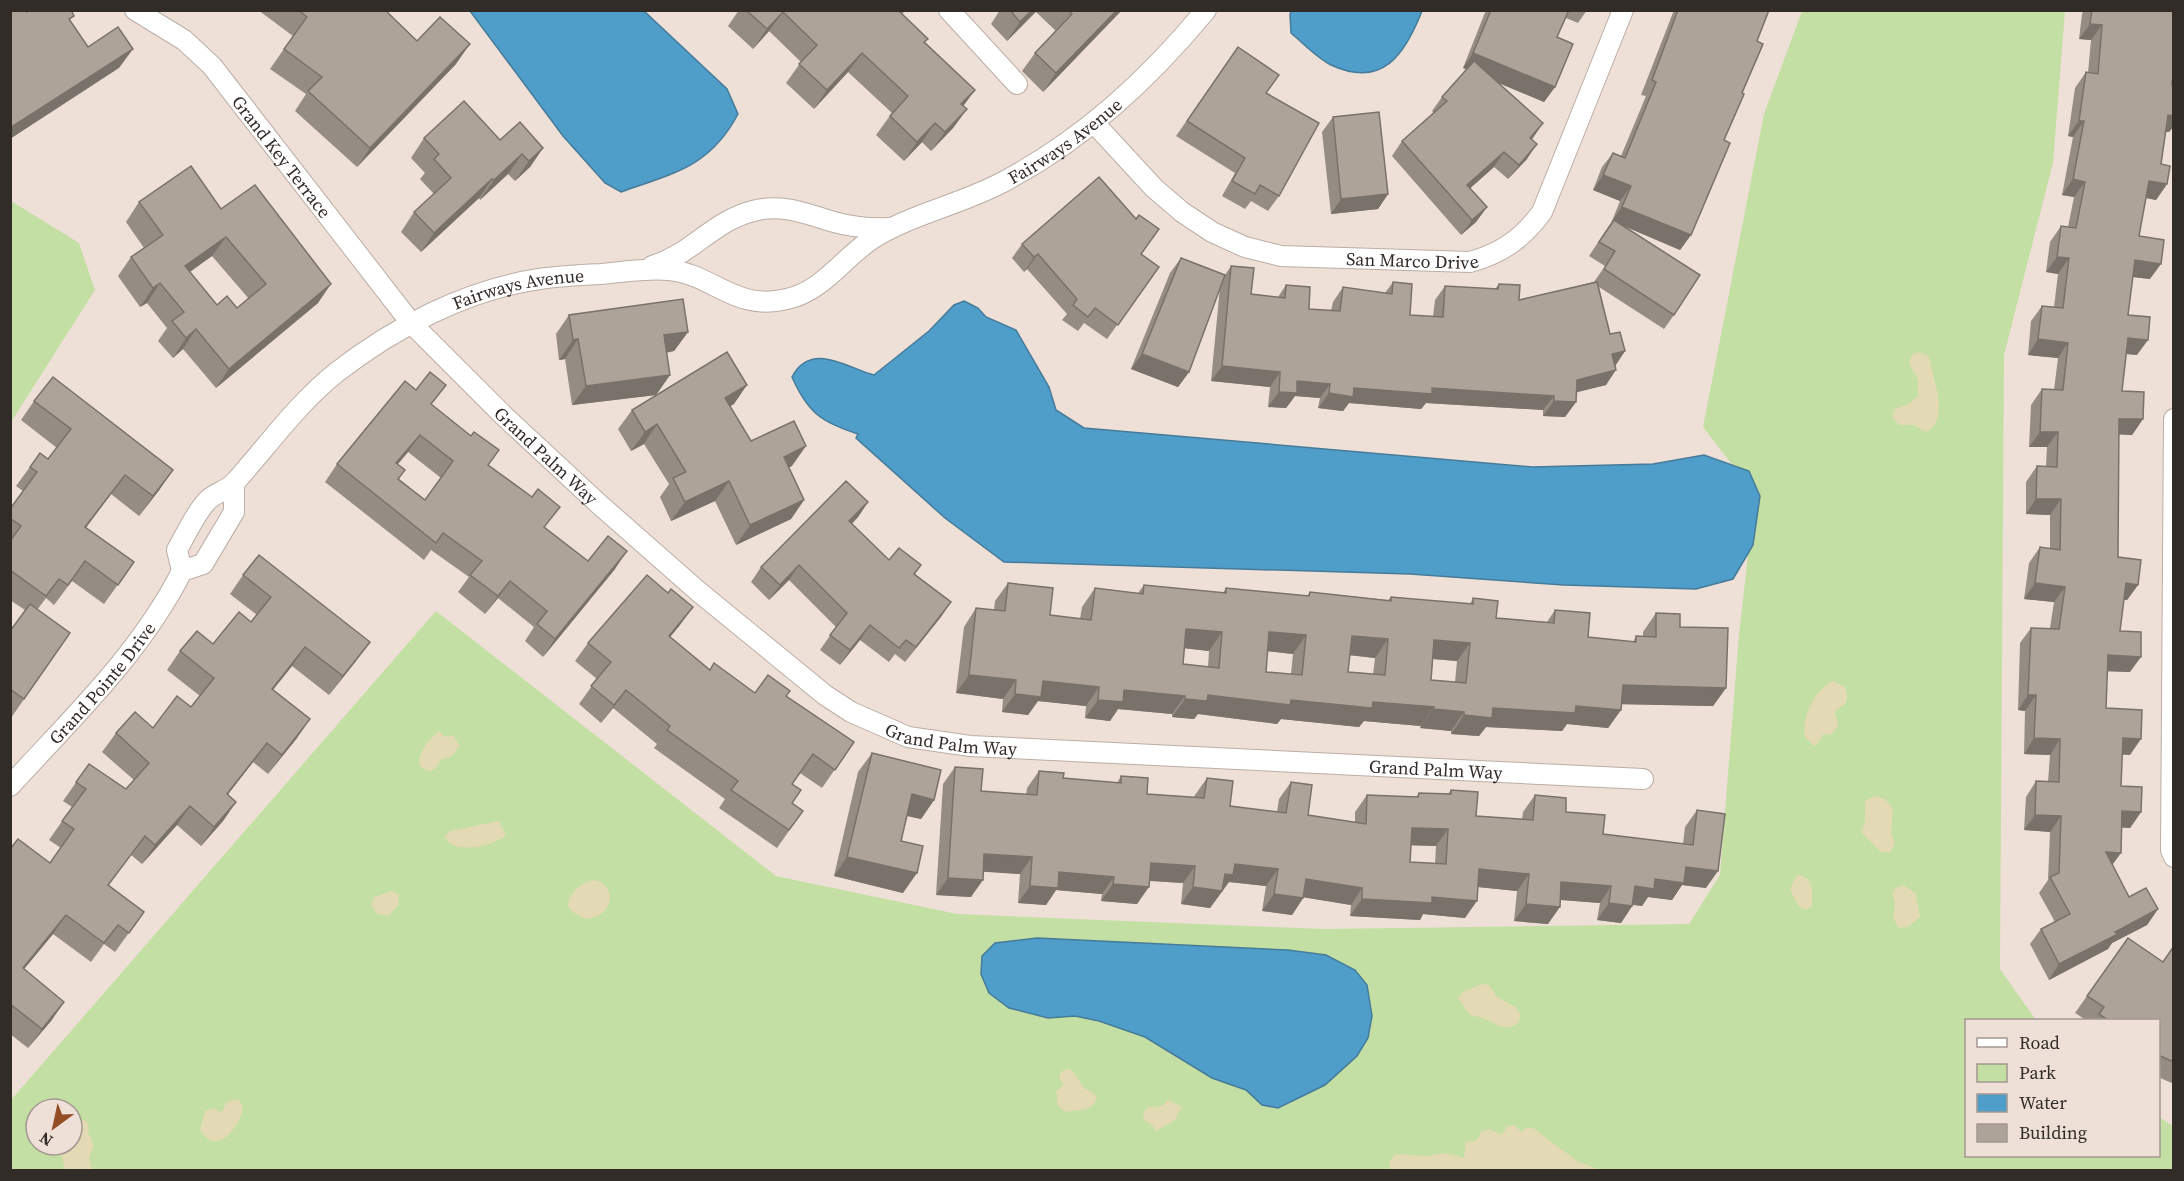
<svg xmlns="http://www.w3.org/2000/svg" width="2184" height="1181" font-family="'Source Serif 4',serif">
  <style>
    .green { fill: #c4dfa3; fill-rule: evenodd }
    .sand { fill: #e3d9b4 }
    .water { fill: #4f9dc9; stroke: #467b99; stroke-width: 1.5 }
    .lines { fill: none; stroke-linecap: round; stroke-linejoin: round }
    .minor-casing { stroke: #bbaea6; stroke-width: 22 }
    .minor { stroke: #fff; stroke-width: 20 }
    .wall { fill: #958c83; fill-rule: evenodd }
    .shaded-wall { fill: #79726a }
    .building { fill: #ada398; stroke: #79726a; stroke-width: 1.5; fill-rule: evenodd }
    .labels { text-anchor: middle; dominant-baseline: central; stroke-width: 6; stroke-linejoin: round; paint-order: stroke }
    .street-label { font-size: 18px; fill: #322c29; stroke: #eee0d7 }
  </style>
  <rect width="100%" height="100%" fill="#eee0d7"/>
  <g class="green">
    <path d="M1802,11H2065L2053,163L2004,355L2000,969L2036,1020H1966V1156H2158L2159,1117L2173,1126V1170H11V1100L436,611L776,876L957,914L1323,929L1689,924L1720,875L1739,634L1755,494L1703,427L1764,114ZM36,1109H72V1145H36Z"/>
    <path d="M11,201L79,243L95,290L11,422Z"/>
  </g>
  <g class="sand">
    <path d="M1918,352L1927,355L1930,360C1933,380 1951,420 1926,432L1914,425H1899L1892,417L1895,409L1910,403L1918,396V380L1909,363L1912,355Z"/>
    <path d="M1833,681L1845,687C1851,706 1843,703 1835,712L1838,726L1831,734L1822,735L1820,741L1814,746L1805,737C1801,719 1815,688 1833,681Z"/>
    <path d="M439,731L445,737L452,735L460,745L452,756L440,760L438,766L430,772L420,766C416,754 430,738 439,731Z"/>
    <path d="M1874,796L1885,799L1893,809L1891,832L1895,843L1890,853L1881,852L1861,832L1865,822V801Z"/>
    <path d="M499,821L506,835C494,846 457,854 446,840L445,836L450,831Z"/>
    <path d="M1797,875C1813,876 1813,892 1812,906L1806,910L1798,906L1790,889Z"/>
    <path d="M595,880C631,892 593,941 568,906C569,892 581,882 595,880Z"/>
    <path d="M1904,885L1916,894L1920,917L1908,927L1899,928L1893,918L1895,902L1892,894L1895,888Z"/>
    <path d="M392,891L399,895L398,905L389,916L377,914L371,905L374,897Z"/>
    <path d="M1481,984L1489,985L1497,997L1516,1007L1521,1016L1518,1023C1504,1033 1496,1023 1483,1018C1478,1016 1474,1017 1469,1014L1458,998L1463,992Z"/>
    <path d="M1068,1069L1074,1072L1083,1087L1097,1096C1095,1112 1079,1109 1066,1112L1058,1106L1056,1092L1063,1085L1059,1077L1062,1071Z"/>
    <path d="M235,1099L240,1101L243,1108C240,1128 214,1159 200,1129L205,1111L214,1108L221,1113L226,1103Z"/>
    <path d="M1168,1100L1182,1107L1174,1121L1156,1131L1152,1125L1144,1120L1143,1113L1147,1108L1162,1106Z"/>
    <path d="M76,1118L86,1121L89,1126L88,1132L94,1146L89,1157L92,1170H65L61,1152L56,1145H72V1120Z"/>
    <path d="M1514,1125L1522,1132L1526,1128H1533L1577,1161L1600,1170H1391C1387,1164 1390,1159 1396,1154L1428,1156L1445,1153L1464,1158L1466,1142L1476,1140L1482,1131L1489,1129L1502,1135L1507,1126Z"/>
  </g>
  <g class="water">
    <path d="M1292,10H1422V11C1405,54 1383,89 1331,65C1317,58 1303,43 1291,33L1290,14Z"/>
    <path d="M470,11H644L727,89L738,114C710,167 674,173 621,192L605,183L563,136Z"/>
    <path d="M964,301L978,308L986,317L1016,330L1049,387L1056,410L1084,428L1532,467L1653,464L1704,455L1749,471L1760,496L1753,545L1733,579L1696,589L1564,585L1410,574L1004,562L945,518L856,438L858,434C821,422 808,413 792,377C811,340 849,369 874,375L929,331L954,305Z"/>
    <path d="M1037,938L1288,950L1326,955L1355,970L1367,985L1372,1016L1368,1038L1357,1056L1325,1085L1278,1108L1262,1105L1246,1090L1212,1078L1145,1037L1099,1021L1075,1016L1048,1018L1009,1008L989,993L981,974L982,956L995,943Z"/>
  </g>
  <g class="lines">
    <g class="minor-casing">
      <g id="minor">
        <path id="s1" d="M135,10L184,40L212,66L411,323L504,416L600,505L699,592L825,695L851,712L908,737L970,746L1643,779"/>
        <path d="M949,10L1017,84"/>
        <path id="s2" d="M1094,123L1154,188L1182,212L1212,232L1245,247L1281,256L1470,262C1502,253 1522,239 1542,212L1623,10"/>
        <path d="M652,266C693,254 711,222 753,211C782,203 807,214 834,222C852,227 870,229 889,228"/>
        <path d="M2174,419L2171,850L2174,857"/>
        <path id="s3" d="M182,571L177,550C186,534 194,516 206,502C213,493 228,491 236,481C269,444 298,403 337,372C395,327 466,290 539,279C559,276 580,275 601,274C623,272 647,268 669,270C713,274 735,312 787,299C823,291 843,258 872,239C909,215 962,204 1003,182C1084,139 1148,80 1206,10"/>
        <path id="s4" d="M10,786C71,719 141,653 182,571L203,564L234,512V485"/>
      </g>
    </g>
    <use href="#minor" class="minor"/>
  </g>
  <g class="wall">
    <path d="M258,10H385L417,41L456,64L357,167L295,111L306,94L270,69L293,36Z"/>
    <path d="M739,10H905L902,15L928,39L925,42L975,90L963,106L967,109L953,128L931,151L922,142L904,161L876,135L892,113L848,72L814,109L786,83L801,62L769,31L753,49L728,26Z"/>
    <path d="M1000,10H1122L1043,92L1022,71L1035,53L1056,31L1036,12L1007,41L991,24Z"/>
    <path d="M1486,10H1587L1578,23L1566,18L1557,37L1555,87L1544,102L1499,83L1532,139L1527,159L1508,179L1494,167L1470,188L1487,207L1476,222L1461,235L1392,156L1402,141L1434,113L1432,111L1442,97L1467,69L1463,68Z"/>
    <path d="M1674,10H1769L1757,41L1742,93L1724,140L1691,235L1680,250L1624,226L1674,315L1664,329L1599,287L1610,334L1625,351L1615,366L1606,385L1576,392V402L1565,417L1543,416V410L1426,403L1421,409L1349,403L1343,411L1318,408L1320,398L1295,396L1286,408L1268,407L1270,387L1211,381L1220,287L1189,372L1178,387L1131,369L1170,273L1181,258L1225,275L1231,266L1251,294L1278,297L1286,285L1309,309L1331,311L1333,302L1343,287L1385,293L1393,282L1410,315L1433,317L1435,300L1445,286L1495,289L1499,284L1519,300L1594,282L1605,266L1589,256L1612,221L1620,201L1593,190L1602,167L1613,153L1621,156L1646,96L1641,95Z"/>
    <path d="M2084,10H2174L2172,85H2174V126L2169,132H2166L2161,164L2167,184L2156,200L2146,198L2139,236L2150,279L2133,277L2128,315L2137,355L2126,354L2122,391L2143,419L2132,435L2118,434V557L2138,585L2127,600H2124L2120,631L2130,672L2107,671L2106,708L2130,755L2122,754L2121,786L2141,812L2130,828L2122,827L2112,865L2129,897L2158,909L2147,925L2112,943L2108,949L2049,980L2030,944L2041,929L2055,922L2039,893L2048,880L2050,832L2024,830L2026,797L2036,781L2048,782L2050,755L2024,754L2025,711L2018,710L2020,643L2031,628H2050L2054,602L2024,599L2029,563L2040,547L2050,549V515L2026,514V482L2037,466H2046L2047,447H2029L2031,405L2042,389L2054,390L2058,358L2028,355L2031,321L2042,306L2054,307L2058,274L2046,272L2050,242L2061,226L2068,227L2074,197L2062,195L2073,137L2068,136L2075,88L2086,72L2088,73L2091,40L2079,39L2082,14Z"/>
    <path d="M1238,47L1266,93L1279,196L1268,211L1251,201L1245,209L1222,196L1235,173L1176,136Z"/>
    <path d="M1333,117L1388,194L1378,209L1331,214L1322,132Z"/>
    <path d="M424,138L500,140L543,148L530,167L515,181L508,174L480,200L479,198L421,252L401,232L414,212L434,194L420,179L425,173L411,158Z"/>
    <path d="M139,202L221,209L318,303L216,388L183,349L173,358L158,341L167,328L147,303L140,307L118,276L131,257L144,248L126,222ZM212,256L249,299L237,308L217,305L190,272Z"/>
    <path d="M1022,244L1141,254L1159,267L1107,339L1084,323L1078,331L1062,320L1067,314L1027,269L1024,272L1012,258Z"/>
    <path d="M569,315L688,332L674,351L666,353L670,375L656,395L572,405L565,359L559,360L556,334Z"/>
    <path d="M34,401L160,489L139,516L111,494L86,528L134,562L104,604L72,581L54,605L46,598L37,610L70,633L11,718L10,631L25,610L10,600V509L23,491L16,486L30,467L48,459L57,448L21,420Z"/>
    <path d="M734,404L730,406L751,441L792,466L789,467L804,500L791,519L736,545L715,501L671,521L660,497L669,484L644,444L631,451L618,429L632,410Z"/>
    <path d="M432,405L545,528L588,561L615,569L543,657L525,641L534,627L498,598L485,614L458,592L469,577L431,550L424,560L325,482L337,464ZM408,452L441,478L425,500L399,479L397,464Z"/>
    <path d="M868,502L858,517L852,524L889,560L921,565L915,574L951,602L905,662L895,654L889,662L860,640L840,665L820,650L836,627L789,580L769,600L751,582L761,567Z"/>
    <path d="M243,575L356,661L329,695L292,666L273,690L297,738L268,774L253,762L228,794L236,802L223,821L201,846L177,825L142,864L131,855L109,885L144,912L115,952L104,944L91,962L53,934L24,969L64,1002L51,1021L28,1048L10,1034V849L50,863L61,848L49,840L72,807L63,801L89,764L126,789L134,780L102,752L116,733L153,728L191,707L200,696L167,670L180,651L213,644L251,622L257,615L230,594Z"/>
    <path d="M1008,583L1050,615L1080,619L1082,607L1095,588L1138,593L1144,585L1223,593L1226,588L1307,596L1310,592L1388,600L1391,597L1470,604L1473,598L1496,618L1547,622L1555,610L1588,637L1633,642L1636,636L1643,637V632L1656,613L1680,627L1726,688L1713,706L1622,704L1621,710L1608,728L1567,724L1562,731L1486,727L1479,736L1451,734V731L1420,728L1421,726L1364,721L1359,727L1281,719L1277,724L1198,714L1194,719L1172,717V714L1118,709L1110,721L1085,718L1086,706L1038,701L1028,715L1002,712L1003,699L956,693L964,627L976,608L994,610L995,601ZM1184,648L1209,651L1208,667L1183,664ZM1267,651L1293,654L1291,674L1266,672ZM1350,655L1375,658L1373,674L1348,672ZM1433,659L1457,661L1455,682L1431,680Z"/>
    <path d="M680,625L670,637L710,670L755,693L786,696L854,742L822,788L800,773L792,784V803L803,811L777,848L719,808L725,799L654,748L657,744L613,708L601,723L579,704L597,679L575,661L588,643Z"/>
    <path d="M872,753L934,800L921,819L907,816L901,841L903,893L834,876L858,772Z"/>
    <path d="M955,767L981,791L1026,795L1027,788L1039,771L1063,778L1117,783L1121,776L1147,794L1194,797L1195,795L1207,778L1230,806L1277,812L1279,799L1291,782L1308,815L1355,822V812L1367,795L1416,797L1419,793L1448,794L1451,790L1476,816L1522,819L1523,812L1535,795L1603,834L1683,844L1685,827L1697,810L1706,888L1682,885L1672,900L1648,897L1642,906L1633,905L1621,923L1597,920L1600,903L1560,900L1548,924L1514,921L1517,891L1478,887L1465,918L1423,914L1420,920L1350,916L1351,905L1304,897L1292,915L1262,911L1266,886L1229,882L1210,908L1181,904L1183,883L1150,881L1137,904L1101,901L1102,894L1056,890L1046,905L1018,903L1020,874L983,871L971,897L936,895L943,784ZM1411,845L1436,846L1435,864L1410,862Z"/>
    <path d="M2128,938L2163,962L2174,946V1084L2158,1077V1020H2086L2075,1013Z"/>
  </g>
  <g class="shaded-wall">
    <path d="M1032,10H1037L1007,41L1020,22Z"/>
    <path d="M1117,10H1122L1043,92L1056,73Z"/>
    <path d="M783,12L769,31L753,49L767,29Z"/>
    <path d="M2090,24L2102,25L2091,40L2079,39Z"/>
    <path d="M470,44L456,64L357,167L370,148Z"/>
    <path d="M133,49L119,68L10,139V128Z"/>
    <path d="M862,53L848,72L814,109L827,90Z"/>
    <path d="M1473,53L1555,87L1544,102L1463,68Z"/>
    <path d="M975,90L961,109V104Z"/>
    <path d="M967,109L953,128L931,151L945,132Z"/>
    <path d="M2168,115L2174,116V126L2169,132L2157,130Z"/>
    <path d="M2079,121H2084L2073,137L2068,136Z"/>
    <path d="M935,123L922,142L904,161L917,142Z"/>
    <path d="M1543,123L1533,138L1520,153L1530,138Z"/>
    <path d="M1537,144L1527,159L1508,179L1519,165Z"/>
    <path d="M543,148L530,167L515,181L529,161Z"/>
    <path d="M1504,152L1494,167L1457,200L1467,185Z"/>
    <path d="M522,154L508,174L480,200L494,180Z"/>
    <path d="M1603,175L1631,186L1620,201L1593,190Z"/>
    <path d="M492,179L479,198L421,252L434,233Z"/>
    <path d="M2073,179L2085,182L2074,197L2062,195Z"/>
    <path d="M2149,181L2167,184L2156,200L2138,196Z"/>
    <path d="M1388,194L1378,209L1331,214L1341,199Z"/>
    <path d="M1487,207L1476,222L1461,235L1472,220Z"/>
    <path d="M1622,207L1691,235L1680,250L1612,221Z"/>
    <path d="M226,237L212,256L171,285L185,266Z"/>
    <path d="M1038,254L1027,269L1024,272L1034,257Z"/>
    <path d="M2057,257L2069,258L2058,274L2046,272Z"/>
    <path d="M2135,260L2161,264L2150,279L2124,276Z"/>
    <path d="M160,283L147,303L140,307L153,288Z"/>
    <path d="M331,284L318,303L216,388L229,369Z"/>
    <path d="M196,329L183,349L173,358L186,338Z"/>
    <path d="M688,332L674,351L650,355L664,335Z"/>
    <path d="M2128,338L2148,340L2137,355L2117,353Z"/>
    <path d="M578,339L565,359L559,360L573,340Z"/>
    <path d="M2038,339L2068,343L2058,358L2028,355Z"/>
    <path d="M1625,351L1615,366L1612,354Z"/>
    <path d="M1142,354L1189,372L1178,387L1131,369Z"/>
    <path d="M1222,366L1280,372L1270,387L1211,381Z"/>
    <path d="M1616,370L1606,385L1566,395L1577,380Z"/>
    <path d="M670,375L656,395L572,405L586,386Z"/>
    <path d="M1297,381L1330,384L1320,398L1295,396L1286,408L1268,407L1279,392Z"/>
    <path d="M747,385L734,404L712,417L725,398Z"/>
    <path d="M1354,388H1432L1554,396L1543,410L1426,403L1421,409L1349,403L1343,411L1318,408L1329,393Z"/>
    <path d="M1554,401L1576,402L1565,417L1543,416Z"/>
    <path d="M2119,419H2143L2132,435L2108,434Z"/>
    <path d="M657,424L644,444L631,451L645,432Z"/>
    <path d="M2040,432H2058L2047,447H2029Z"/>
    <path d="M420,435L408,452L384,481L396,463Z"/>
    <path d="M806,446L792,466L770,476L784,457Z"/>
    <path d="M173,470L160,489L139,516L153,496Z"/>
    <path d="M125,475L111,494L71,546L85,527Z"/>
    <path d="M729,481L715,501L671,521L685,502Z"/>
    <path d="M2036,499H2061L2050,515L2026,514Z"/>
    <path d="M804,500L791,519L736,545L750,525Z"/>
    <path d="M868,502L858,517L839,536L849,521Z"/>
    <path d="M627,551L615,569L543,657L555,639Z"/>
    <path d="M799,565L789,580L769,600L780,585Z"/>
    <path d="M510,581L498,598L485,614L498,596Z"/>
    <path d="M2035,583L2065,587L2054,602L2024,599Z"/>
    <path d="M2126,583L2138,585L2127,600L2115,599Z"/>
    <path d="M951,602L941,617L905,662L916,647Z"/>
    <path d="M693,607L680,625L656,654L669,636Z"/>
    <path d="M870,625L860,640L840,665L850,650Z"/>
    <path d="M1186,629L1222,632L1209,651L1173,647Z"/>
    <path d="M1269,632L1306,635L1293,654L1256,650Z"/>
    <path d="M1352,636L1388,639L1375,658L1339,654Z"/>
    <path d="M1434,640L1470,643L1457,661L1421,658Z"/>
    <path d="M370,642L356,661L329,695L343,676Z"/>
    <path d="M305,647L292,666L258,708L272,689Z"/>
    <path d="M2108,655L2141,657L2130,672L2097,671Z"/>
    <path d="M969,675L1016,680L1003,699L956,693Z"/>
    <path d="M1043,681L1099,687L1086,706L1038,701L1028,715L1002,712L1015,694Z"/>
    <path d="M1623,685L1726,688L1713,706L1610,704Z"/>
    <path d="M626,690L613,708L601,723L614,705Z"/>
    <path d="M1124,690L1185,696L1172,714L1118,709L1110,721L1085,718L1098,700Z"/>
    <path d="M1208,695L1291,700L1373,702L1434,707L1421,726L1364,721L1359,727L1281,719L1277,724L1198,714L1194,719L1172,717L1185,699Z"/>
    <path d="M2028,695H2036L2025,711L2018,710Z"/>
    <path d="M1576,706L1621,710L1608,728L1567,724L1562,731L1486,727L1479,736L1451,734L1464,715L1493,708Z"/>
    <path d="M1433,709L1464,712L1451,731L1420,728Z"/>
    <path d="M310,719L297,738L268,774L282,755Z"/>
    <path d="M2034,738L2060,739L2050,755L2024,754Z"/>
    <path d="M2123,738L2141,739L2130,755L2112,754Z"/>
    <path d="M267,743L253,762L214,812L227,794Z"/>
    <path d="M912,794L934,800L921,819L899,814Z"/>
    <path d="M236,802L223,821L201,846L214,827Z"/>
    <path d="M190,806L177,825L142,864L155,845Z"/>
    <path d="M2122,811L2141,812L2130,828L2111,827Z"/>
    <path d="M2035,815L2061,816L2050,832L2024,830Z"/>
    <path d="M1412,828L1448,829L1436,846L1401,845Z"/>
    <path d="M2106,852L2121,853L2110,868Z"/>
    <path d="M984,854L1032,857L1020,874L972,871Z"/>
    <path d="M847,857L917,873L903,893L834,876Z"/>
    <path d="M1151,863L1195,866L1183,883L1139,880Z"/>
    <path d="M1235,864L1278,869L1266,886L1229,882L1210,908L1181,904L1193,887L1225,874Z"/>
    <path d="M1686,867L1718,871L1706,888L1682,885L1672,900L1648,897L1642,906L1623,903L1635,886Z"/>
    <path d="M1479,869L1529,874L1517,891L1468,886Z"/>
    <path d="M1059,872L1114,877L1102,894L1056,890L1046,905L1018,903L1030,886Z"/>
    <path d="M948,878L983,880L971,897L936,895Z"/>
    <path d="M1306,879L1362,888L1351,905L1295,896Z"/>
    <path d="M1561,882L1611,886L1600,903L1550,899Z"/>
    <path d="M1113,884L1149,887L1137,904L1101,901Z"/>
    <path d="M1274,894L1303,898L1292,915L1262,911Z"/>
    <path d="M1432,897L1477,901L1465,918L1423,914L1420,920L1350,916L1362,899Z"/>
    <path d="M1609,903L1632,906L1621,923L1597,920Z"/>
    <path d="M1526,904L1560,907L1548,924L1514,921Z"/>
    <path d="M2158,909L2147,925L2112,943L2108,949L2049,980L2059,964L2115,932Z"/>
    <path d="M66,915L53,934L10,986L23,968Z"/>
    <path d="M64,1002L51,1021L28,1048L42,1029Z"/>
  </g>
  <g class="building">
    <path d="M10,10H26L27,12L30,10H71L74,16L69,19L88,47L118,27L133,49L10,128Z"/>
    <path d="M298,10H385L417,41L440,17L470,44L370,148L308,91L322,77L284,49L307,17Z"/>
    <path d="M746,10H901L900,12L928,39L924,42L975,90L961,104L967,109L945,132L935,123L917,142L890,116L908,96L862,53L827,90L799,64L817,45L783,12L767,29Z"/>
    <path d="M1010,10H1032L1020,22Z"/>
    <path d="M1068,10H1117L1056,73L1035,53L1072,14Z"/>
    <path d="M1491,10H1569L1557,37L1573,44L1555,87L1473,53Z"/>
    <path d="M1678,10H1769L1757,41L1763,44L1742,93L1744,94L1724,140L1730,143L1691,235L1622,207L1631,186L1603,175L1613,153L1625,158L1656,82L1652,80Z"/>
    <path d="M2092,10H2174V65L2172,85H2174V116L2168,115L2161,164L2170,166L2167,184L2149,181L2139,236L2164,240L2161,264L2135,260L2128,315L2150,317L2148,340L2128,338L2122,391L2144,392L2143,419H2119L2118,557L2141,560L2138,585L2126,583L2120,631L2141,632V657L2108,655L2106,708L2142,710L2141,739L2123,738L2121,786L2142,787L2141,812L2122,811L2121,853L2106,852L2129,897L2146,888L2158,909L2115,932L2118,934L2059,964L2041,929L2070,914L2050,877L2059,873L2061,816L2035,815L2036,781L2059,782L2060,739L2034,738L2036,695H2028L2031,628L2059,629L2065,587L2035,583L2040,547L2060,550L2061,499H2036L2037,466L2057,467L2058,432H2040L2042,389L2063,390L2068,343L2038,339L2042,306L2063,308L2069,258L2057,257L2061,226L2076,228L2085,182L2073,179L2084,121H2079L2086,72L2098,74L2102,25L2090,24Z"/>
    <path d="M1238,47L1279,75L1266,93L1319,123L1279,196L1260,185L1255,194L1232,181L1245,158L1187,121Z"/>
    <path d="M1474,61L1543,123L1530,138L1537,144L1519,165L1504,152L1467,185L1487,207L1472,220L1402,141L1447,101L1442,97Z"/>
    <path d="M464,101L500,140L520,122L543,148L529,161L522,154L494,180L492,179L434,233L414,212L451,178L434,159L439,154L424,138Z"/>
    <path d="M1379,112L1388,194L1341,199L1333,117Z"/>
    <path d="M191,166L221,209L255,185L331,284L229,369L196,329L186,338L172,321L184,312L160,283L153,288L131,257L163,235L139,202ZM226,237L266,284L237,308L227,296L217,305L185,266Z"/>
    <path d="M1099,177L1136,219L1139,215L1159,229L1141,254L1159,267L1118,325L1095,308L1088,317L1073,305L1077,299L1038,254L1034,257L1022,244Z"/>
    <path d="M1614,220L1700,275L1674,315L1604,269L1615,251L1599,242Z"/>
    <path d="M1181,258L1225,275L1189,372L1142,354Z"/>
    <path d="M1231,266L1254,268L1251,294L1285,298L1286,285L1310,287L1309,309L1340,311L1343,287L1392,294L1393,282L1412,284L1410,315L1443,317L1445,286L1498,289L1499,284L1520,285L1519,300L1597,282L1610,334L1620,332L1625,351L1612,354L1616,370L1577,380L1576,402L1554,401V396L1432,388V394L1354,388L1353,397L1329,393L1330,384L1297,381V393L1279,392L1280,372L1222,366Z"/>
    <path d="M683,299L688,332L664,335L670,375L586,386L578,339L573,340L569,315Z"/>
    <path d="M727,352L747,385L725,398L751,441L794,421L806,446L784,457L804,500L750,525L729,481L685,502L673,478L686,472L657,424L645,432L632,410Z"/>
    <path d="M430,372L446,385L431,404L471,436L474,432L499,450L488,465L532,497L538,489L560,507L544,527L588,561L608,536L627,551L555,639L537,624L547,611L510,581L498,596L470,575L482,561L443,533L436,543L337,464L405,381L416,390ZM420,435L453,461L425,500L398,479L405,470L396,463Z"/>
    <path d="M53,377L173,470L153,496L125,475L85,527L134,562L118,585L85,561L68,585L59,579L46,596L10,570V541L21,526L10,518V509L37,472L30,467L40,453L48,459L71,429L34,401Z"/>
    <path d="M846,481L868,502L849,521L889,560L899,548L921,565L914,574L951,602L916,647L906,640L899,648L870,625L850,650L830,635L847,613L799,565L780,585L761,567Z"/>
    <path d="M259,555L370,642L343,676L305,647L272,689L310,719L282,755L267,743L227,794L236,802L214,827L190,806L155,845L145,836L108,885L144,912L129,933L118,925L104,943L66,915L23,968L64,1002L42,1029L10,1004V849L18,839L50,863L74,829L62,821L86,789L76,782L89,764L126,789L149,763L116,733L135,712L153,728L177,696L191,707L214,678L180,651L197,631L213,644L239,612L251,622L271,597L243,575Z"/>
    <path d="M647,575L668,593L671,589L693,607L669,636L710,670L714,663L755,693L768,675L790,691L786,696L854,742L835,770L813,754L792,784L801,790L792,803L803,811L789,830L731,790L738,781L667,730L670,726L626,690L614,705L591,686L611,662L588,643Z"/>
    <path d="M1008,583L1053,588L1050,615L1091,620L1095,588L1143,594L1144,585L1226,593V588L1309,596L1310,592L1391,601V597L1473,604V598L1498,601L1496,618L1554,623L1555,610L1590,613L1588,637L1636,642V636L1656,637V613L1680,614V627L1728,628L1726,688L1623,685L1621,710L1576,706L1575,713L1493,708L1492,718L1464,715V712L1433,709L1434,707L1373,702L1372,708L1291,700L1290,705L1208,695L1207,701L1185,699V696L1124,690L1123,702L1098,700L1099,687L1043,681L1041,697L1015,694L1016,680L969,675L976,608L1005,611ZM1186,629L1222,632L1219,668L1183,664ZM1269,632L1306,635L1302,675L1266,672ZM1352,636L1388,639L1385,675L1348,672ZM1434,640L1470,643L1466,683L1431,680Z"/>
    <path d="M30,604L70,633L24,699L10,689V631Z"/>
    <path d="M872,753L941,770L934,800L912,794L901,841L923,846L917,873L847,857Z"/>
    <path d="M955,767L983,769L981,791L1037,795L1039,771L1064,773L1063,778L1121,783V776L1148,778L1147,794L1204,798L1207,778L1233,781L1230,806L1286,813L1291,782L1312,785L1308,815L1366,824L1367,795L1418,797L1419,793L1451,794V790L1478,792L1476,816L1533,820L1535,795L1566,798V812L1605,815L1603,834L1693,845L1697,810L1725,814L1718,871L1686,867L1684,883L1655,879L1654,889L1635,886L1632,906L1609,903L1611,886L1561,882L1560,907L1526,904L1529,874L1479,869L1477,901L1432,897V903L1362,899V888L1306,879L1303,898L1274,894L1278,869L1235,864L1233,875L1225,874L1222,891L1193,887L1195,866L1151,863L1149,887L1113,884L1114,877L1059,872L1058,888L1030,886L1032,857L984,854L983,880L948,878ZM1412,828L1448,829L1446,864L1410,862Z"/>
    <path d="M2128,938L2163,962L2174,946V1062L2158,1055V1020H2108L2099,1014L2104,1007L2087,996Z"/>
  </g>
  <g class="labels">
    <g class="street-label">
      <text stroke="none"><textPath href="#s3" startOffset="1065">Fairways Avenue</textPath></text>
      <text stroke="none"><textPath href="#s1" startOffset="210">Grand Key Terrace</textPath></text>
      <text stroke="none"><textPath href="#s2" startOffset="366">San Marco Drive</textPath></text>
      <text stroke="none"><textPath href="#s3" startOffset="466">Fairways Avenue</textPath></text>
      <text stroke="none"><textPath href="#s1" startOffset="610">Grand Palm Way</textPath></text>
      <text stroke="none"><textPath href="#s4" startOffset="138">Grand Pointe Drive</textPath></text>
      <text stroke="none"><textPath href="#s1" startOffset="1114">Grand Palm Way</textPath></text>
      <text stroke="none"><textPath href="#s1" startOffset="1600">Grand Palm Way</textPath></text>
    </g>
  </g>
  <rect width="2184" height="1181" fill="none" stroke="#322c29" stroke-width="24"/>
  <rect x="1965" y="1019" width="195" height="138" fill="#eee0d7" stroke="#a39891" stroke-width="1.5"/>
  <rect x="1977" y="1038" width="30" height="9" fill="#ffffff" stroke="#a39891" stroke-width="1.5"/>
  <text x="2019" y="1049" font-size="18" fill="#322c29">Road</text>
  <rect x="1977" y="1064" width="30" height="18" fill="#c4dfa3" stroke="#a39891" stroke-width="1.5"/>
  <text x="2019" y="1079" font-size="18" fill="#322c29">Park</text>
  <rect x="1977" y="1094" width="30" height="18" fill="#4f9dc9" stroke="#a39891" stroke-width="1.5"/>
  <text x="2019" y="1109" font-size="18" fill="#322c29">Water</text>
  <rect x="1977" y="1124" width="30" height="18" fill="#ada398" stroke="#a39891" stroke-width="1.5"/>
  <text x="2019" y="1139" font-size="18" fill="#322c29">Building</text>
  <g transform="translate(54 1127) rotate(213)"><circle r="28" fill="#eee0d7" stroke="#a39891" stroke-width="1.5"/>
  <path d="M0-4.5L10 22L0 15L-10 22Z" fill="#944e26"/>
  <text y="-9" font-size="16" font-weight="bold" text-anchor="middle" fill="#322c29">N</text>
  </g>
</svg>
